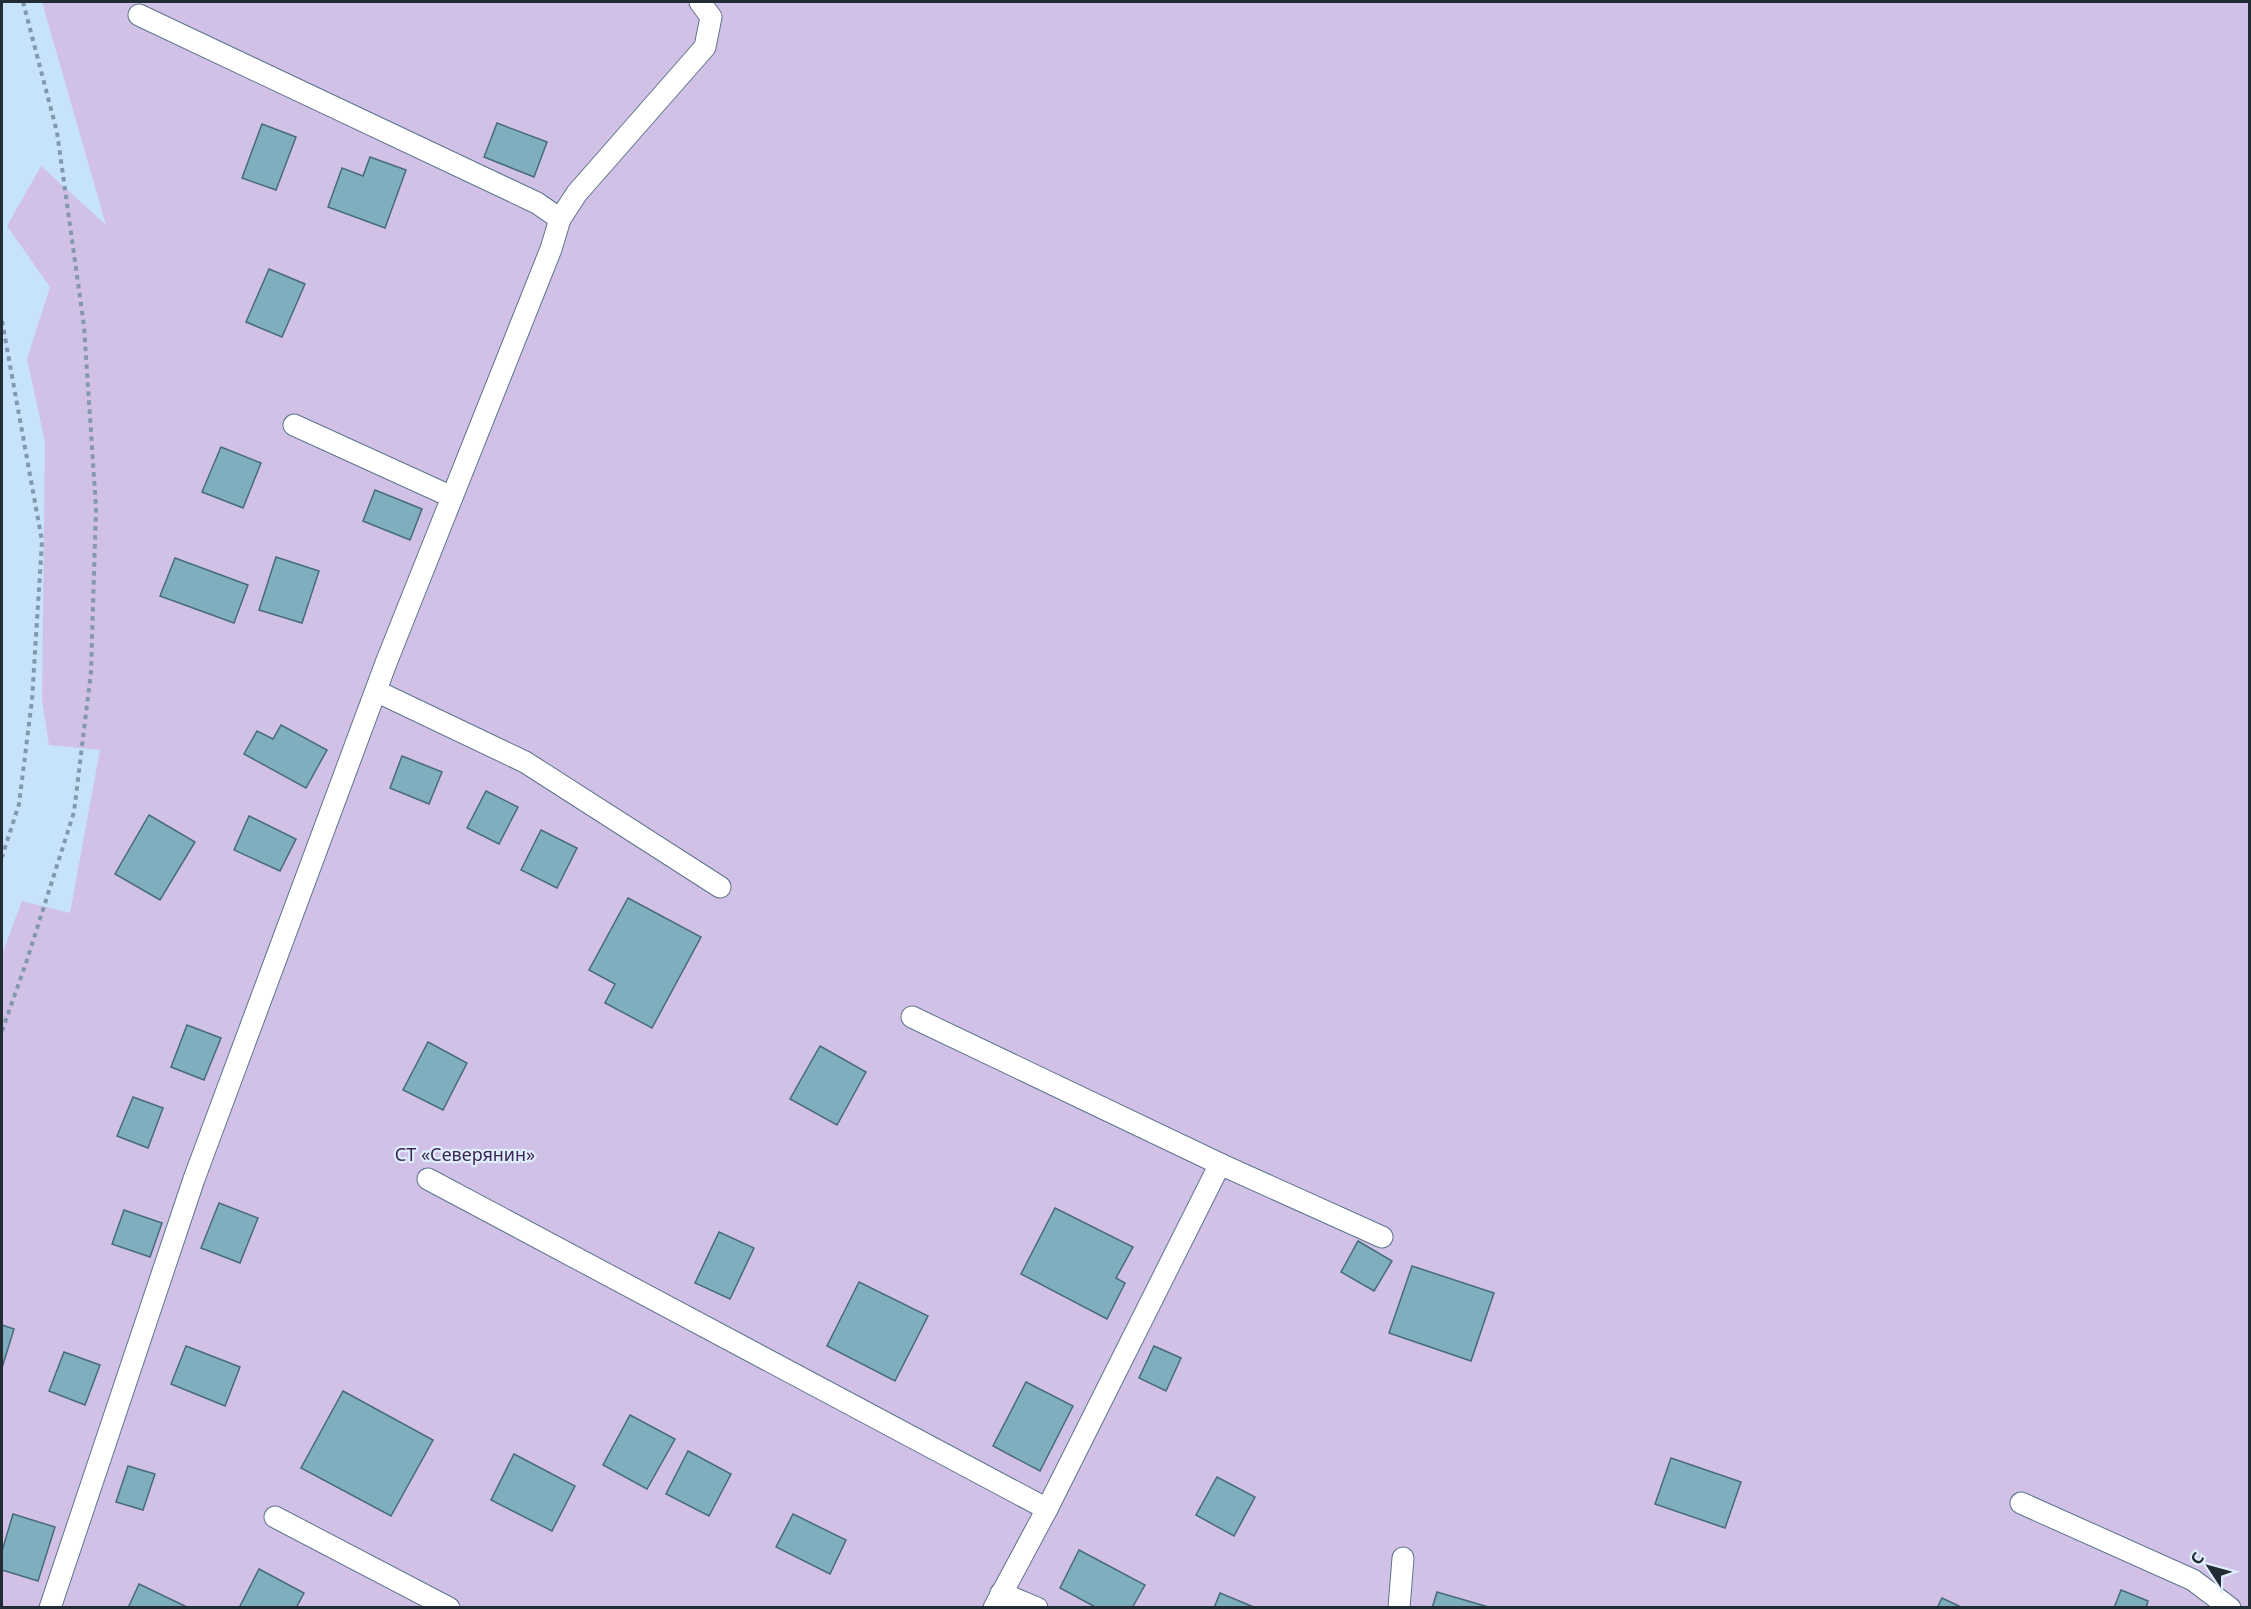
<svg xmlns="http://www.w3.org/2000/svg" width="2251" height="1609" font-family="'Noto Sans',sans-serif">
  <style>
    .green { fill: #d1c1e7 }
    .building { fill: #7fafbe; stroke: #476c77; stroke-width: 1.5 }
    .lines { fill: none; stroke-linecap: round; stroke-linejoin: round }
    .service-casing { stroke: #5d758c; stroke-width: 23 }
    .path { stroke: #8498ab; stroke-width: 4; stroke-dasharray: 4.5 4.5; stroke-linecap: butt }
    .service { stroke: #fff; stroke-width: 21 }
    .labels { text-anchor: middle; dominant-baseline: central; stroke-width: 4.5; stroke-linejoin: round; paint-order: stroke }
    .park-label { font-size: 18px; fill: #3d2656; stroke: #deeefd }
  </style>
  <rect width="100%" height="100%" fill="#c7e2fb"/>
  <path class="green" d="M42,2H2249V1607H2V954L22,901L70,913L100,750L49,745L42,700L45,442L27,359L50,287L7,226L41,166L106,225Z"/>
  <g class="building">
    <path d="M497,123L547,142L534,177L484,157Z"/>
    <path d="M262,124L296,137L276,190L242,178Z"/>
    <path d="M370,157L406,170L385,228L328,207L342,168L363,176Z"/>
    <path d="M269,269L305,284L282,337L246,322Z"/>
    <path d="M221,447L261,463L243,508L202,492Z"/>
    <path d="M375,490L422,509L410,540L363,521Z"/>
    <path d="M276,557L319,571L302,623L259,610Z"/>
    <path d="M175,558L248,585L234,623L160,596Z"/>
    <path d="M281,725L327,750L306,788L244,754L257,731L273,739Z"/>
    <path d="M402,756L442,772L429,804L390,788Z"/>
    <path d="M486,791L518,807L499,844L467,828Z"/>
    <path d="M149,815L195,842L160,900L115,874Z"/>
    <path d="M249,816L296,839L280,871L234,850Z"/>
    <path d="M541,830L577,848L557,888L521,870Z"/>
    <path d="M628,898L701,937L652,1028L605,1003L615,984L589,970Z"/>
    <path d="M187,1025L221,1038L204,1080L171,1067Z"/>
    <path d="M428,1042L467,1063L443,1110L403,1090Z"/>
    <path d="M820,1046L866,1072L837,1125L790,1099Z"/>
    <path d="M133,1097L163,1108L148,1148L117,1136Z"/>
    <path d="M219,1203L258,1218L240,1263L201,1248Z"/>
    <path d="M1055,1208L1133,1247L1116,1278L1125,1283L1107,1319L1021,1274Z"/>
    <path d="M124,1210L162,1223L150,1257L112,1244Z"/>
    <path d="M719,1232L754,1248L730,1299L695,1283Z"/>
    <path d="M1358,1241L1392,1261L1374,1291L1341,1272Z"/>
    <path d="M1412,1266L1494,1293L1471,1361L1389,1333Z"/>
    <path d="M859,1282L928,1316L895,1381L827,1346Z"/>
    <path d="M2,1325L14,1329L2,1368Z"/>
    <path d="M186,1346L240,1367L225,1406L171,1384Z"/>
    <path d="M1154,1346L1181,1358L1166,1391L1139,1378Z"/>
    <path d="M64,1352L100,1365L85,1405L49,1391Z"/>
    <path d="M1026,1382L1073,1406L1040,1471L993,1446Z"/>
    <path d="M343,1391L433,1440L391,1516L301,1468Z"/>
    <path d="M630,1415L675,1439L647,1489L603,1465Z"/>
    <path d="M688,1451L731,1474L709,1516L666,1494Z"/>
    <path d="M514,1454L575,1486L552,1531L491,1500Z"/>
    <path d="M1671,1458L1741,1482L1725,1528L1655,1504Z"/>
    <path d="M128,1466L155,1474L143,1510L116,1502Z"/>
    <path d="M1217,1477L1255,1497L1234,1536L1196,1515Z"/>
    <path d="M13,1514L55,1527L38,1581L2,1570V1551Z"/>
    <path d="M793,1514L846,1540L830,1574L776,1547Z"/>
    <path d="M1079,1550L1145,1585L1132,1608H1097L1060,1588Z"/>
    <path d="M259,1569L304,1593L296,1608H239Z"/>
    <path d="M139,1584L189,1608H128Z"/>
    <path d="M2121,1590L2148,1601L2146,1608H2114Z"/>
    <path d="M1437,1592L1492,1608H1432Z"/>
    <path d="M1220,1593L1256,1608H1214Z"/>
    <path d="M1942,1598L1963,1608H1937Z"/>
  </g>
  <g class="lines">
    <g class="service-casing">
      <g id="service">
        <path d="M560,219L577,193L705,47L711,17L700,2"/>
        <path d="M294,425L452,497"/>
        <path d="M376,691L525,762L720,887"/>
        <path d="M912,1017L1220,1164"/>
        <path d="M428,1179L1047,1509"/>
        <path d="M2021,1503L2193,1580L2230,1608"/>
        <path d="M275,1517L449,1608"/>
        <path d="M1001,1593L1037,1608"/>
        <path d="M50,1608L194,1179L386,663L551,249L560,219L537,203L139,15"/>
        <path d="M994,1608L1047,1509L1220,1164L1382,1237"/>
        <path d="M1399,1608L1403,1558"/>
      </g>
    </g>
    <g class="path">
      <path d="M2,321L42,541L32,700L19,804L2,857"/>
      <path d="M2,1031L27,960L74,812L91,672L96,508L84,326L57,132L23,2"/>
    </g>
    <use href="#service" class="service"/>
  </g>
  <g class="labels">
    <g class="park-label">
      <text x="465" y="1154">СТ «Северянин»</text>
    </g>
  </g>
  <rect width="2251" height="1609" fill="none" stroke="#222c35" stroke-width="6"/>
  <g transform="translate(2209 1567) rotate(306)" stroke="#deeefd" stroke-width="4.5" paint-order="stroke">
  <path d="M0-4.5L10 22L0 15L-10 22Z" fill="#222c35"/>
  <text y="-9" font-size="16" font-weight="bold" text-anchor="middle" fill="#222c35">С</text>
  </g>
</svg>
